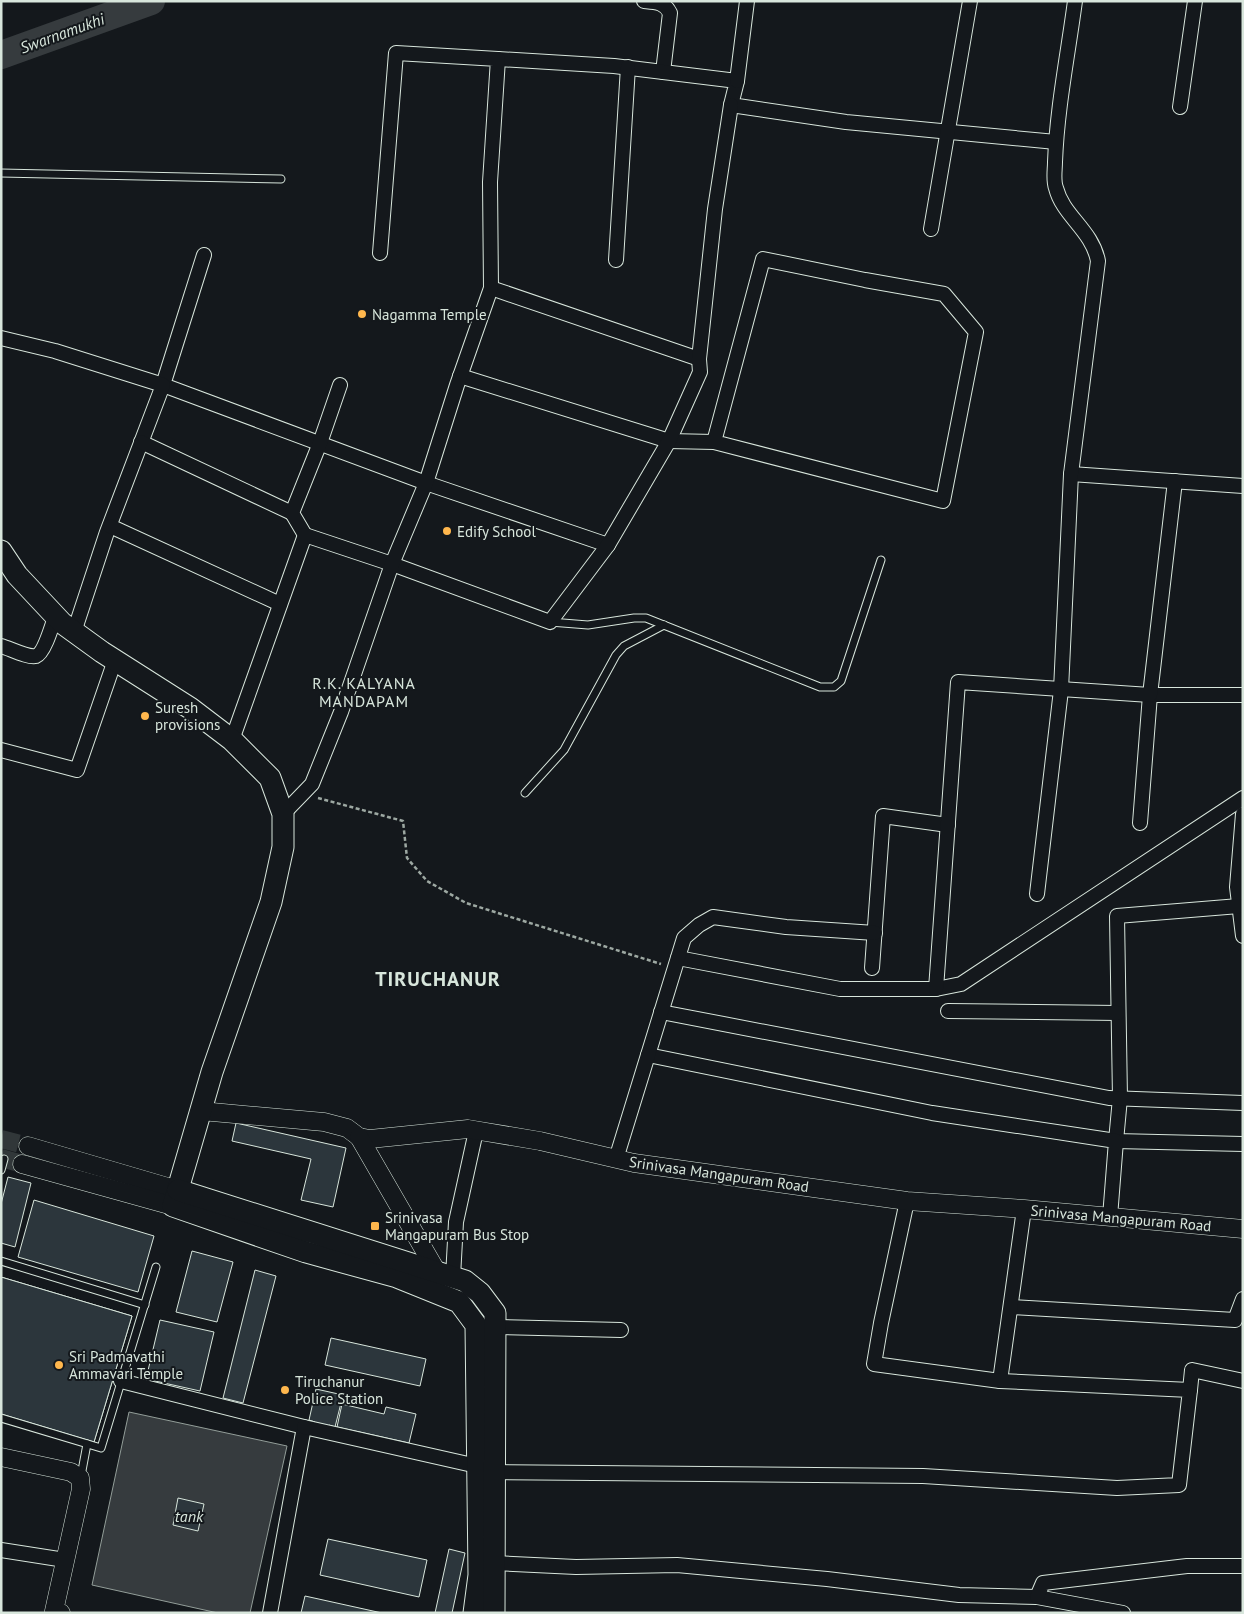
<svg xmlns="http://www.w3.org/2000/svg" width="1244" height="1614" font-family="'PT Sans',sans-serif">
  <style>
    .water { fill: #363b3e; stroke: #939e99 }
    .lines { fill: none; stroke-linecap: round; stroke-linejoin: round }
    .river { stroke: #363b3e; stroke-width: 28 }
    .building { fill: #2c363c; stroke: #d8e6dc; fill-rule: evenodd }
    .tertiary-tunnel { stroke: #313739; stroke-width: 18; stroke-dasharray: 18 9; stroke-linecap: butt }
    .service-casing { stroke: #d8e6dc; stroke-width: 9 }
    .minor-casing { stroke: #d8e6dc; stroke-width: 16 }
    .tertiary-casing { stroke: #d8e6dc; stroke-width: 19 }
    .primary-casing { stroke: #d8e6dc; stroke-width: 23 }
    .path { stroke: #9da8a2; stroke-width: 2.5; stroke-dasharray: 4 2.5; stroke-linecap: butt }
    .service { stroke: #14181c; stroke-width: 7 }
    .minor { stroke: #14181c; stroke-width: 14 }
    .tertiary { stroke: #14181c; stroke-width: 18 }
    .primary { stroke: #14181c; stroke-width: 21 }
    .poi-dot { fill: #ffb74d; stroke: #14181c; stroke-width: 2 }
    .labels { text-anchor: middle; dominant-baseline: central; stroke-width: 4; stroke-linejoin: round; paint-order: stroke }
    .poi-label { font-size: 15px; fill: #d8e6dc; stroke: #14181c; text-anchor: start }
    .street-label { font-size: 15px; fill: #d8e6dc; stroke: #14181c }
    .water-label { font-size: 16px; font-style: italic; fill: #d8e6dc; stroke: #14181c }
    .neighbourhood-label { font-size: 16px; letter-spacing: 1px; fill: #d8e6dc; stroke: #14181c }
    .district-label { font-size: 20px; font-weight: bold; letter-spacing: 1px; fill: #d8e6dc; stroke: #14181c }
  </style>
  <rect width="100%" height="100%" fill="#14181c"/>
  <path class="water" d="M129,1412L287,1446L250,1613H218L92,1585Z"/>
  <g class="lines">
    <path class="river" d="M1,55L151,1"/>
  </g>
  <g class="building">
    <path d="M236,1123L346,1148L333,1207L301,1200L311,1159L232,1141Z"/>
    <path d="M8,1177L31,1183L15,1247L1,1243V1204Z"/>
    <path d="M34,1200L154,1236L138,1292L18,1257Z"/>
    <path d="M192,1251L233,1262L217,1322L176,1312Z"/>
    <path d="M255,1270L276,1276L243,1403L223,1398Z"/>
    <path d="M1,1277L132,1316L94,1442L1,1414V1345L11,1347L13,1338L1,1336ZM9,1297L121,1330L91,1424L39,1409L43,1394L89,1407L98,1379L92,1377L96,1363L103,1364L111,1336L27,1310L28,1306L8,1300Z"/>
    <path d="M1,1277L132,1316L94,1442L1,1414Z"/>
    <path d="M160,1320L214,1332L200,1391L146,1379Z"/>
    <path d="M331,1338L426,1359L420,1386L325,1365Z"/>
    <path d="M316,1389L343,1395L335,1427L329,1425L328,1431L313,1427L315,1422L309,1420Z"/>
    <path d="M342,1404L384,1414L386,1407L416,1414L409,1443L337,1427Z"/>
    <path d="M178,1498L204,1504L198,1531L173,1525Z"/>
    <path d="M328,1539L427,1560L419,1597L320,1575Z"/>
    <path d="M449,1549L465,1553L452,1613H435Z"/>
    <path d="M305,1596L382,1613H301Z"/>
  </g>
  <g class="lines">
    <g class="tertiary-tunnel">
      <path d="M1,1139L28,1146"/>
      <path d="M1,1158L22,1164"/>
    </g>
    <g class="service-casing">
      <g id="service">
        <path d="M1,173L281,179"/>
        <path d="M550,622L588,625L634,618H646L820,687H834L841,681L881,560"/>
        <path d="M525,793L564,750L616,655L624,646L664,625"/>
        <path d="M1,1170L4,1159"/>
        <path d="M1,1261L145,1305"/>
        <path d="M1,1418L101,1448L156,1267"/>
        <path d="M81,1476L87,1444"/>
      </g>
    </g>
    <g class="minor-casing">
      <g id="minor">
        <path d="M644,1C655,2 665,2 670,13L663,72"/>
        <path d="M498,59L614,66L737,81L731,105L846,122L1056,142"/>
        <path d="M737,81L747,1"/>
        <path d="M1180,107L1195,1"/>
        <path d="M931,229L970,1"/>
        <path d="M204,255L163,385L426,483L608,545"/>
        <path d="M616,260L628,67"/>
        <path d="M491,288L699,359"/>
        <path d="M1,338L55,351L163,385L107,532L74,632"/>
        <path d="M460,376L669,441L714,442L763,259L865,280L944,294L976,332L943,501L714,442"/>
        <path d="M141,442L292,513"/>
        <path d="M1071,474L1243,486"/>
        <path d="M110,526L280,604"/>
        <path d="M305,535L292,513L320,443L340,385"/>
        <path d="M1,646C9,648 28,658 36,656C44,653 52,626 55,617"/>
        <path d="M232,740L305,535L392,564L550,622L608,545L669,441L700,372L699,359L715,209L731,105"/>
        <path d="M1,750L77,770L115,660"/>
        <path d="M283,814L312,784L341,712L392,564L426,483L457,385L491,288L490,182L498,59L396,53L380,253"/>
        <path d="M1243,814L1237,887L1243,936"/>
        <path d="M1140,823L1150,695H1243"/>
        <path d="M1037,894L1061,690L1071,474L1098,261C1092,230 1063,216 1056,188C1053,180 1055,170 1055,162C1057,108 1068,54 1075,1"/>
        <path d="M1239,906L1117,916L1120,1098L1116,1141L1243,1144"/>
        <path d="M678,958L840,989H936L961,984L1243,798"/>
        <path d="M872,968L883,816L948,825"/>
        <path d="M936,989L958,682L1150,695L1175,481"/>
        <path d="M948,1011L1118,1013"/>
        <path d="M661,1012L1109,1098L1243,1103"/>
        <path d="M648,1055L932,1113L1116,1141L1110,1217"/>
        <path d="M616,1159L684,938L699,925L713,917L786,927L875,933"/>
        <path d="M453,1277L456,1222L476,1131"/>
        <path d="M1011,1307L1235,1320L1243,1299"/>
        <path d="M495,1327L621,1330"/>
        <path d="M121,1381L304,1427L270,1613"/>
        <path d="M1000,1381L1024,1209"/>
        <path d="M1190,1390L1192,1370L1243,1381"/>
        <path d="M304,1427L477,1466"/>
        <path d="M494,1472L923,1476L1117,1488L1179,1485L1190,1390L1000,1381L874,1364L881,1323L907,1201"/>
        <path d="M1,1550L65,1560"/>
        <path d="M494,1563L576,1567L677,1565L827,1579L959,1595L1037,1597L1123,1613"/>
        <path d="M1037,1597L1043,1583L1187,1566H1243"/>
      </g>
    </g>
    <g class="tertiary-casing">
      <g id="tertiary">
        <path d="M201,1111L324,1122L347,1128L359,1137L370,1139L468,1129L540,1141L634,1163L907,1201L1024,1209L1243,1229"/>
        <path d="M359,1137L437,1272"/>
        <path d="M28,1146L178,1190"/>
        <path d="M22,1164L173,1206"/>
        <path d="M1,1457L71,1472L80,1478L81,1489L54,1611L61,1613"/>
      </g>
    </g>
    <g class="primary-casing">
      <g id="primary">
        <path d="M1,551L17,575L62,623L102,652L190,708L232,740L270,778L283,814V847L271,902L212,1072L173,1206L306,1252L397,1277L459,1302L476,1325L479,1575L474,1613"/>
        <path d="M178,1190L465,1281L480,1293L495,1313L494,1613"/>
      </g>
    </g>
    <path class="path" d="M318,798L403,821L407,858L427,881L466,903L661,964"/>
    <use href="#service" class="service"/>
    <use href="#minor" class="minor"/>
    <use href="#tertiary" class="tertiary"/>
    <use href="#primary" class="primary"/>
  </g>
  <g class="poi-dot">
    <circle cx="362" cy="314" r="5"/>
    <circle cx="447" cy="531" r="5"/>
    <circle cx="145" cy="716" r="5"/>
    <rect x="370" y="1221" width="10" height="10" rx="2.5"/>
    <circle cx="59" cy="1365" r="5"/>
    <circle cx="285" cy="1390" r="5"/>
  </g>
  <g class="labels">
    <g class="poi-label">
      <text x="372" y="314">Nagamma Temple</text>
      <text x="457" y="531">Edify School</text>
      <text x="155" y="707">Suresh<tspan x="155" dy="17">provisions</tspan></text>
      <text x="385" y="1217">Srinivasa<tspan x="385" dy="17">Mangapuram Bus Stop</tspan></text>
      <text x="69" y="1356">Sri Padmavathi<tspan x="69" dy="17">Ammavari Temple</tspan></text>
      <text x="295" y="1381">Tiruchanur<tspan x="295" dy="17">Police Station</tspan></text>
    </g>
    <g class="street-label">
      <text transform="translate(719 1174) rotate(8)">Srinivasa Mangapuram Road</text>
      <text transform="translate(1121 1218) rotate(5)">Srinivasa Mangapuram Road</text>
    </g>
    <g class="water-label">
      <text transform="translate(62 33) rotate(-20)">Swarnamukhi</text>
      <text x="189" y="1516">tank</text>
    </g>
    <g class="neighbourhood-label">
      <text x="364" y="683">R.K. KALYANA<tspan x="364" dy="18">MANDAPAM</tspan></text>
    </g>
    <g class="district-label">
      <text x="438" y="979">TIRUCHANUR</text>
    </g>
  </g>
  <rect width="1244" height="1614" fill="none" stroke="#d8e6dc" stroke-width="5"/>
</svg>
